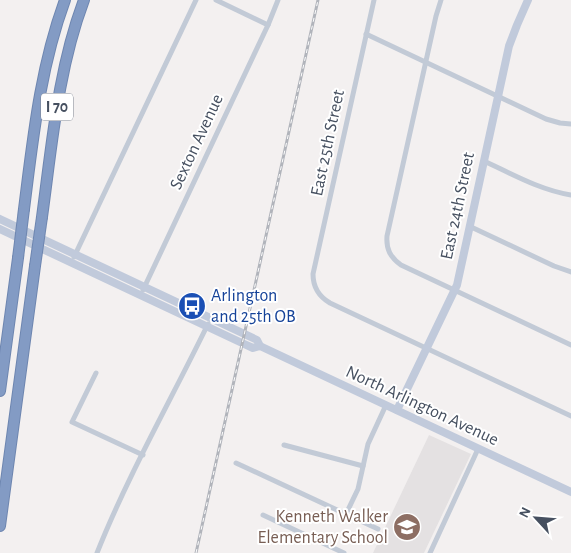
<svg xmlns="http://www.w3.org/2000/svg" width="571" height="553" font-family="'Alegreya Sans',sans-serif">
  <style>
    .education { fill: #e4e1e2 }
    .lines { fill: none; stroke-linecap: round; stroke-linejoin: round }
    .highway-casing { stroke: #6e86b0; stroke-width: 12 }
    .street { stroke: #c2cad6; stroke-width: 5 }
    .secondary { stroke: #c1cadb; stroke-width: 8 }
    .highway { stroke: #839bc4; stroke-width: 10 }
    .rail-casing { stroke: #b1b4bb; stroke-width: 3 }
    .rail { stroke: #fff; stroke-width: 1; stroke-dasharray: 4; stroke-linecap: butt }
    .highway-bridge-casing { stroke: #6e86b0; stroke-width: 12; stroke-linecap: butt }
    .highway-bridge { stroke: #839bc4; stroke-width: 10 }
    .labels { text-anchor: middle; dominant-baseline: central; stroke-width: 4; stroke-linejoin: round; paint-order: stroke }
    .shield { fill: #fff; stroke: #7e8490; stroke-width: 1 }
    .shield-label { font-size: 16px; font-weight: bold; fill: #465060 }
    .street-label { font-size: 18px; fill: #465060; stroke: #fff }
    .transit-label { font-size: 18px; fill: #164399; stroke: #fff; text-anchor: start }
    .education-label { font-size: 18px; fill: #785e54; stroke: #fff; text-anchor: end }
  </style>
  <rect width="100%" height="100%" fill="#f3f0f0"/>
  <path class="education" d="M429,435L471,454L424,553H373Z"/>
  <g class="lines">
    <g class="highway-casing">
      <g id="highway">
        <path d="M24,209C33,138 40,68 65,0"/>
        <path d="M42,217C52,144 58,69 84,0"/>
        <path d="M0,391L18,258"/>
        <path d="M0,526L35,266"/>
      </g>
    </g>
    <g class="street">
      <path d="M216,0L268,25"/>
      <path d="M374,0L313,274C313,287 318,296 330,303L571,416"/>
      <path d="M441,0L436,16L387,236C386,249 390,257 401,265L571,345"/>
      <path d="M366,34L546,119L560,123L571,124"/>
      <path d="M484,161C512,174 540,190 571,195"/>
      <path d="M469,226L554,266L571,272"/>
      <path d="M74,257L196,0"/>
      <path d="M143,290L268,25L278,0"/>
      <path d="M96,373L72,422L143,455"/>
      <path d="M284,445L363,466"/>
      <path d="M236,463L378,529"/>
      <path d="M346,514L358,489L368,444L386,405"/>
      <path d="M263,515L344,553"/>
      <path d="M97,553C128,475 171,400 208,324"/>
      <path d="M430,553L478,449"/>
    </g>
    <g class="secondary">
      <path d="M0,219L257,340L260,346"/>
      <path d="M0,229L242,343L253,348L260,346L571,492"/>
      <path d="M397,410L457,285L509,46L517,25L528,0"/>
    </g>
    <use href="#highway" class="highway"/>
    <g class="rail-casing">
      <path id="rail" d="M196,553L318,0"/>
    </g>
    <use href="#rail" class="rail"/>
    <g class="highway-bridge-casing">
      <g id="highway-bridge">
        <path d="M18,258L24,209"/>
        <path d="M35,266L42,217"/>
      </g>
    </g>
    <use href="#highway-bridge" class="highway-bridge"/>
  </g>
  <defs>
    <g id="bus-disc" transform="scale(1.4375)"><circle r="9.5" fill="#1a4fb4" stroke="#fff"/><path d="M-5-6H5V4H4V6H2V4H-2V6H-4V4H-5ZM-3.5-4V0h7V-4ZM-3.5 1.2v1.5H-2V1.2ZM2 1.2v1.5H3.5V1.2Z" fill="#fff"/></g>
    <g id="school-disc" transform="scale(1.4375)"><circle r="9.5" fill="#8d6e63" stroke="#fff"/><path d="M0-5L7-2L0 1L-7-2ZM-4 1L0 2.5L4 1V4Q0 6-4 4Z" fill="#fff"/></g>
  </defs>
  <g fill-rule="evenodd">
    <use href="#bus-disc" x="192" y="306"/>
    <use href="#school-disc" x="407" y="527"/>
  </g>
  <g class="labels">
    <rect class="shield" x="41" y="93.5" width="32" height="27" rx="4"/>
    <g class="shield-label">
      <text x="57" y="107">I 70</text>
    </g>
    <g class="street-label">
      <text transform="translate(197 142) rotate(-65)">Sexton Avenue</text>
      <text transform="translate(328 143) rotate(-78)">East 25th Street</text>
      <text transform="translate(458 206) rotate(-78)">East 24th Street</text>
      <text transform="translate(422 406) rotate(25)">North Arlington Avenue</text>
    </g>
    <g class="transit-label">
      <text x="211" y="296">Arlington<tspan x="211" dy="21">and 25th OB</tspan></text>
    </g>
    <g class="education-label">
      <text x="388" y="517">Kenneth Walker<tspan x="388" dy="21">Elementary School</tspan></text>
    </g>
  </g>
  <g transform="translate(536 518) rotate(296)" stroke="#ffffff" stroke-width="4" paint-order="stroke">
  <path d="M0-4L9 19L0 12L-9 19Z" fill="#465060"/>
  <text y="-8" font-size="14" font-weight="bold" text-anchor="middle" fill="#465060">N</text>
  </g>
</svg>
